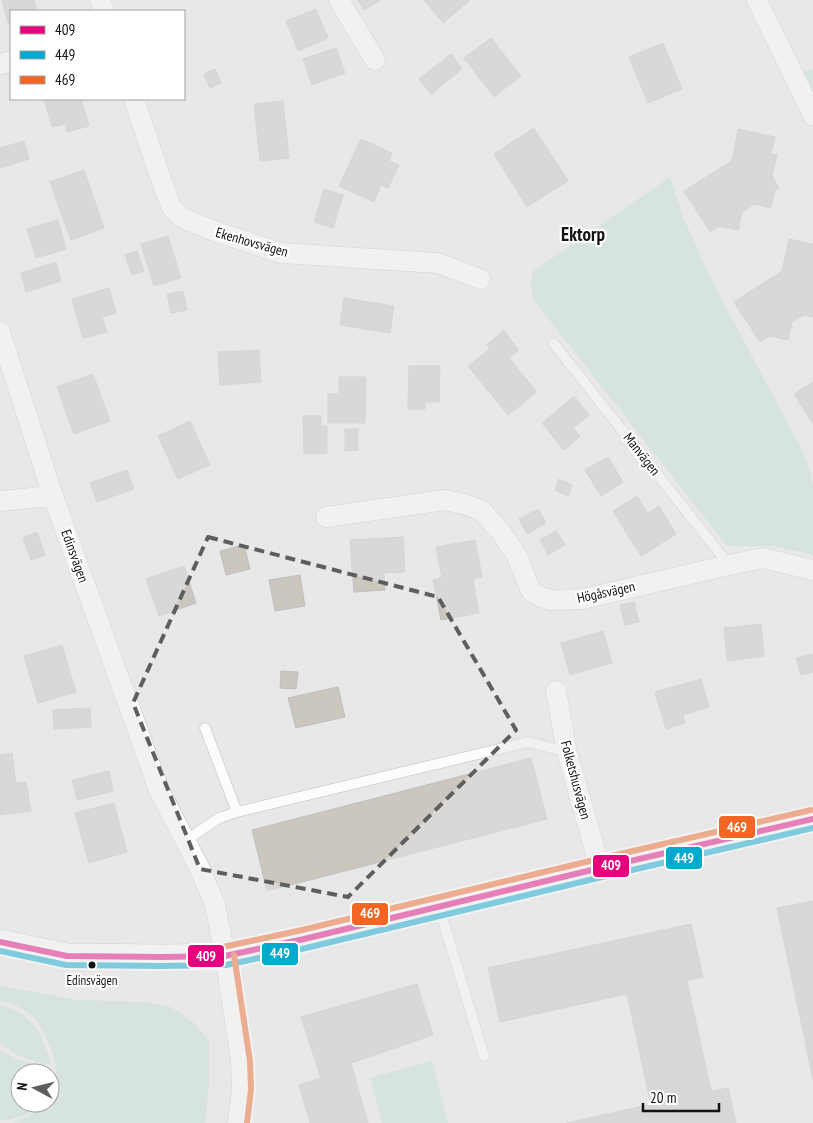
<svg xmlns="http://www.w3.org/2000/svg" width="813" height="1123" font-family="'PT Sans Narrow',sans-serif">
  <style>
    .green { fill: #c2ded1 }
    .building { fill: #cbc6be; stroke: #bfbfbf }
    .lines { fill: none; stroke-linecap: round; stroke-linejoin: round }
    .service-casing { stroke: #bdbdbe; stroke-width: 11 }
    .minor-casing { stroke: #bdbdbe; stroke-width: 21 }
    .tertiary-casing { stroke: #bdbdbe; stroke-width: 26 }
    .service { stroke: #fcfcfc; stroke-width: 10 }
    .minor { stroke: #fcfcfc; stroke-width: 20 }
    .tertiary { stroke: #fcfcfc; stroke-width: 25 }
    .bus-1-casing { stroke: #fff; stroke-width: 10 }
    .bus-2-casing { stroke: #fff; stroke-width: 10 }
    .bus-3-casing { stroke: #fff; stroke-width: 10 }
    .bus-1 { stroke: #e5007d; stroke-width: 6 }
    .bus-2 { stroke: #00a9ce; stroke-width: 6 }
    .bus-3 { stroke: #f26522; stroke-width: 6 }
    .marked { fill: none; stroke: #5e5e5f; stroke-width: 4; stroke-dasharray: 10 6; stroke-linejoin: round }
    .bus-dot { fill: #131314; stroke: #fff; stroke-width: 2 }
    .labels { text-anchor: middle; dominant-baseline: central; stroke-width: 4.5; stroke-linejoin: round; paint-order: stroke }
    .bus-label { font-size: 13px; fill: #131314; stroke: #fff }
    .street-label { font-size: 14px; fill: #131314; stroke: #fff }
    .district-label { font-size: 19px; font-weight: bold; fill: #131314; stroke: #fff }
    .line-badge { stroke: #fff; stroke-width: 2 }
    .badge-label { font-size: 14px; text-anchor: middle; font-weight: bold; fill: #fff }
  </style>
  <rect width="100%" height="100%" fill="#e8e8e9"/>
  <g class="green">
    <path d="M813,69V94L803,72Z"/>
    <path d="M670,177L683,217L711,279L806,458L813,484V555L775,546H727L533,299L531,286L532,272Z"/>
    <path d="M0,986L78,1000L146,1002L171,1007L194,1023L209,1041V1083L205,1123H12L27,1118L44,1103H50C50,1090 56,1082 56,1069C56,1062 53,1056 51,1050C41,1021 31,1008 0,1001Z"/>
    <path d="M0,1005C35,1015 41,1033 52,1065C33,1062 14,1056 0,1043Z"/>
    <path d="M0,1049C15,1060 34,1066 52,1068L50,1084V1073H20V1103H39L26,1115L7,1120H0Z"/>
    <path d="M432,1061L448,1123H382L370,1078Z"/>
  </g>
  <g class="building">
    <path d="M2,0H34L37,11H11V22L8,23Z"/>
    <path d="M358,0H380L364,10Z"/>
    <path d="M424,0H470L443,23Z"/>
    <path d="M316,9L328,38L298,51L286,21Z"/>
    <path d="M491,38L521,76L494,97L464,58Z"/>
    <path d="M663,43L682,89L648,103L629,57Z"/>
    <path d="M336,48L345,73L312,85L303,59Z"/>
    <path d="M451,54L462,69L431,94L419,79Z"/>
    <path d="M215,69L221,83L210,88L204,74Z"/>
    <path d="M44,99H81L89,126L67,132L65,124L52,127Z"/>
    <path d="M283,101L289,158L260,161L254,104Z"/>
    <path d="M534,128L568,181L527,207L494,154Z"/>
    <path d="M738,129L775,137L771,154L777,155L772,176L779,188L775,190L771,208L754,204L742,212L738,230L719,226L710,232L684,191L732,161Z"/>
    <path d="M361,139L392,153L389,161L399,165L388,188L381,185L374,202L339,186Z"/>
    <path d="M24,141L29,159L0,168V148Z"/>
    <path d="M84,170L104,228L71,240L50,182Z"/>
    <path d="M324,189L343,195L333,228L314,222Z"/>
    <path d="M58,220L66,249L36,258L27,229Z"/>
    <path d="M168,236L181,278L154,286L141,244Z"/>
    <path d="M789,239L813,244V317L804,315L792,322L788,340L770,336L760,342L734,302L782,271Z"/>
    <path d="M137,251L144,271L132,275L125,255Z"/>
    <path d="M56,262L61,281L26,292L21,273Z"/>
    <path d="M109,288L116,313L102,317L107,332L83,338L72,299Z"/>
    <path d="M183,291L187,310L171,313L167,294Z"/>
    <path d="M344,298L394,306L390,333L340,325Z"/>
    <path d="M504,331L519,350L509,358L537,392L508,415L468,366L490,349L487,344Z"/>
    <path d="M259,350L261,382L220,385L218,352Z"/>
    <path d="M409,366H440L439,402H425V409H408Z"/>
    <path d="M93,374L110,421L74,434L57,387Z"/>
    <path d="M339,377H366L365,423H328V394H339Z"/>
    <path d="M813,382V424L794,394Z"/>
    <path d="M574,396L589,415L573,428L580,436L564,450L542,423Z"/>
    <path d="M303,416H321V426H327V453L304,454Z"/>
    <path d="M190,421L210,465L178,479L158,436Z"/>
    <path d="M345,429H358V450L345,451Z"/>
    <path d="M608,457L623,482L601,496L585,470Z"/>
    <path d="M127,470L134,489L97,502L90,483Z"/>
    <path d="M559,479L572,485L568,496L555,490Z"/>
    <path d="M637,496L648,513L659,506L676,534L641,556L613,511Z"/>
    <path d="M538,509L546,523L527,534L519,519Z"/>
    <path d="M556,531L565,545L548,555L540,540Z"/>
    <path d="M37,532L45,555L31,560L23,538Z"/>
    <path d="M403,537L405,572L384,573L385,590L354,592L350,540Z"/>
    <path d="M475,540L482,577L473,579L479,613L441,620L433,580L442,578L436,547Z"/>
    <path d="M244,545L250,569L226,575L220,551Z"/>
    <path d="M184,566L196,603L159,616L146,579Z"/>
    <path d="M300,575L305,606L275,611L269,580Z"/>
    <path d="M634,602L639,622L625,625L620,605Z"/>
    <path d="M761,624L764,656L727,661L724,628Z"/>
    <path d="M603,631L612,663L570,675L561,643Z"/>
    <path d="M62,645L76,692L38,703L24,656Z"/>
    <path d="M813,654V672L801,675L796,658Z"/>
    <path d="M281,671L298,672L296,689L280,688Z"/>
    <path d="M701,679L709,707L683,715L685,723L666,729L655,692Z"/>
    <path d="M338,687L345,717L296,728L288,698Z"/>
    <path d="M90,708L91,727L54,729L53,710Z"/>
    <path d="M12,753L16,783L26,782L31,811L0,815V755Z"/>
    <path d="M531,758L547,819L267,891L252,830Z"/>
    <path d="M109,771L113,791L77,800L72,780Z"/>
    <path d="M114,803L127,852L89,863L75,813Z"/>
    <path d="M813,901V975L792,979L777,908Z"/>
    <path d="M691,924L703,977L500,1022L488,968Z"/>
    <path d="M813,975V1049L807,1050L792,979Z"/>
    <path d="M687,981L711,1091L651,1105L627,994Z"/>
    <path d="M417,984L433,1035L351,1063L368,1123H310L299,1085L321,1078L301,1017Z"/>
    <path d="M813,1049V1080L807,1050Z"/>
    <path d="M728,1088L736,1123H567L711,1091Z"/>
  </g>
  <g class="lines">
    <g class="service-casing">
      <g id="service">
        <path d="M554,344L729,565"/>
        <path d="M205,728L237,812"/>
        <path d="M185,841L219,818L237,812L528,742L567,752"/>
        <path d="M439,907L484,1056"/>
      </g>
    </g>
    <g class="minor-casing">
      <g id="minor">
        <path d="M100,0L104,11"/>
        <path d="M339,0L375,60"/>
        <path d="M757,0L813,115"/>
        <path d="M0,64L11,61"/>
        <path d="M134,99L164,188L172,208L179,215L187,220L217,232L281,253L438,263L480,279"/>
        <path d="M0,332L53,496L129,706L159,790L200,869L215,905L225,956L241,1061L242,1089L238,1123"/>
        <path d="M0,501L53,496"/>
        <path d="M326,517L445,500L464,504L481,510L501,532L517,556L531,591L541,597L552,600L583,599L729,565L763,558L813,570"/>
        <path d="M556,691L567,752L600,868"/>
      </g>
    </g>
    <g class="tertiary-casing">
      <path id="tertiary" d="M0,942L67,956L162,957L225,956L304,939L600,868L813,819"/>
    </g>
    <use href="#service" class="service"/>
    <use href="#minor" class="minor"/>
    <use href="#tertiary" class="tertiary"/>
    <g class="bus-1-casing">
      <path id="bus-1" d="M0,942L67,956L162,957L225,956L304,939L600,868L813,819"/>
    </g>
    <g class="bus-2-casing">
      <path id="bus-2" d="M0,951L66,965L162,966L226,965L306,948L602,877L813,828"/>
    </g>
    <g class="bus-3-casing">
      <g id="bus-3">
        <path d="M223,947L302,930L598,859L811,810"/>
        <path d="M234,955L250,1061L251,1089L247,1123"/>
      </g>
    </g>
    <use href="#bus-1" class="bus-1"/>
    <use href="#bus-2" class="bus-2"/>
    <use href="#bus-3" class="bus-3"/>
  </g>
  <path d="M0 0H813V1123H0ZM208,537L438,597L516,730L348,897L200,869L133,703Z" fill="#e8e8e9" fill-opacity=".55" fill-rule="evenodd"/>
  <path class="marked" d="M208,537L438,597L516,730L348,897L200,869L133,703Z"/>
  <circle class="bus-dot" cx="92" cy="965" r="4.5"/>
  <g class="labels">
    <g class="bus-label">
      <text x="92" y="980">Edinsvägen</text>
    </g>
    <g class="street-label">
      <text transform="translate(252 242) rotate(16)">Ekenhovsvägen</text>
      <text transform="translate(642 454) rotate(52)">Manvägen</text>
      <text transform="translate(75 556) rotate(70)">Edinsvägen</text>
      <text transform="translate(606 592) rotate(-12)">Högåsvägen</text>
      <text transform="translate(576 780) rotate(75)">Folketshusvägen</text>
    </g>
    <g class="district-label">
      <text x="583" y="234">Ektorp</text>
    </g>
  </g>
  <g class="line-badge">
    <rect x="718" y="815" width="38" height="24" rx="5" fill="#f26522"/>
    <rect x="665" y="846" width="38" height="24" rx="5" fill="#00a9ce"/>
    <rect x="592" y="854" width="38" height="24" rx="5" fill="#e5007d"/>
    <rect x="351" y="902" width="38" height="24" rx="5" fill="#f26522"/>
    <rect x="261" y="942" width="38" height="24" rx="5" fill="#00a9ce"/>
    <rect x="187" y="944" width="38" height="24" rx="5" fill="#e5007d"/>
  </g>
  <g class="badge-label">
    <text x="737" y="832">469</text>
    <text x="684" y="863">449</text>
    <text x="611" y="870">409</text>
    <text x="370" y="918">469</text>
    <text x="280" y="958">449</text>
    <text x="206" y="961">409</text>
  </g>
  <rect x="10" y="10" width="175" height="90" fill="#ffffff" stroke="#a1a1a1"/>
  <rect x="20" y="26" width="25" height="8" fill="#e5007d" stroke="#a1a1a1"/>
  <text x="55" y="35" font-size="15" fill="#131314">409</text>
  <rect x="20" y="51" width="25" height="8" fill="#00a9ce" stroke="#a1a1a1"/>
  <text x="55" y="60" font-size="15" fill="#131314">449</text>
  <rect x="20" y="76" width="25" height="8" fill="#f26522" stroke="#a1a1a1"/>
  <text x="55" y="85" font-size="15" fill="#131314">469</text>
  <g transform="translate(35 1088) rotate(277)"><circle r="24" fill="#ffffff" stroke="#a1a1a1"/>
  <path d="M0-4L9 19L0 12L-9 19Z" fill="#5e5e5f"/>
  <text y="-8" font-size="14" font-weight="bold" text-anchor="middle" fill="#131314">N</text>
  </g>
  <path d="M643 1103v8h76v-8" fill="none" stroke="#131314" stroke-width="2.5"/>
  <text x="650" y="1103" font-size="15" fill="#131314" stroke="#ffffff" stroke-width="4" paint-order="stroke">20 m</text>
</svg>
